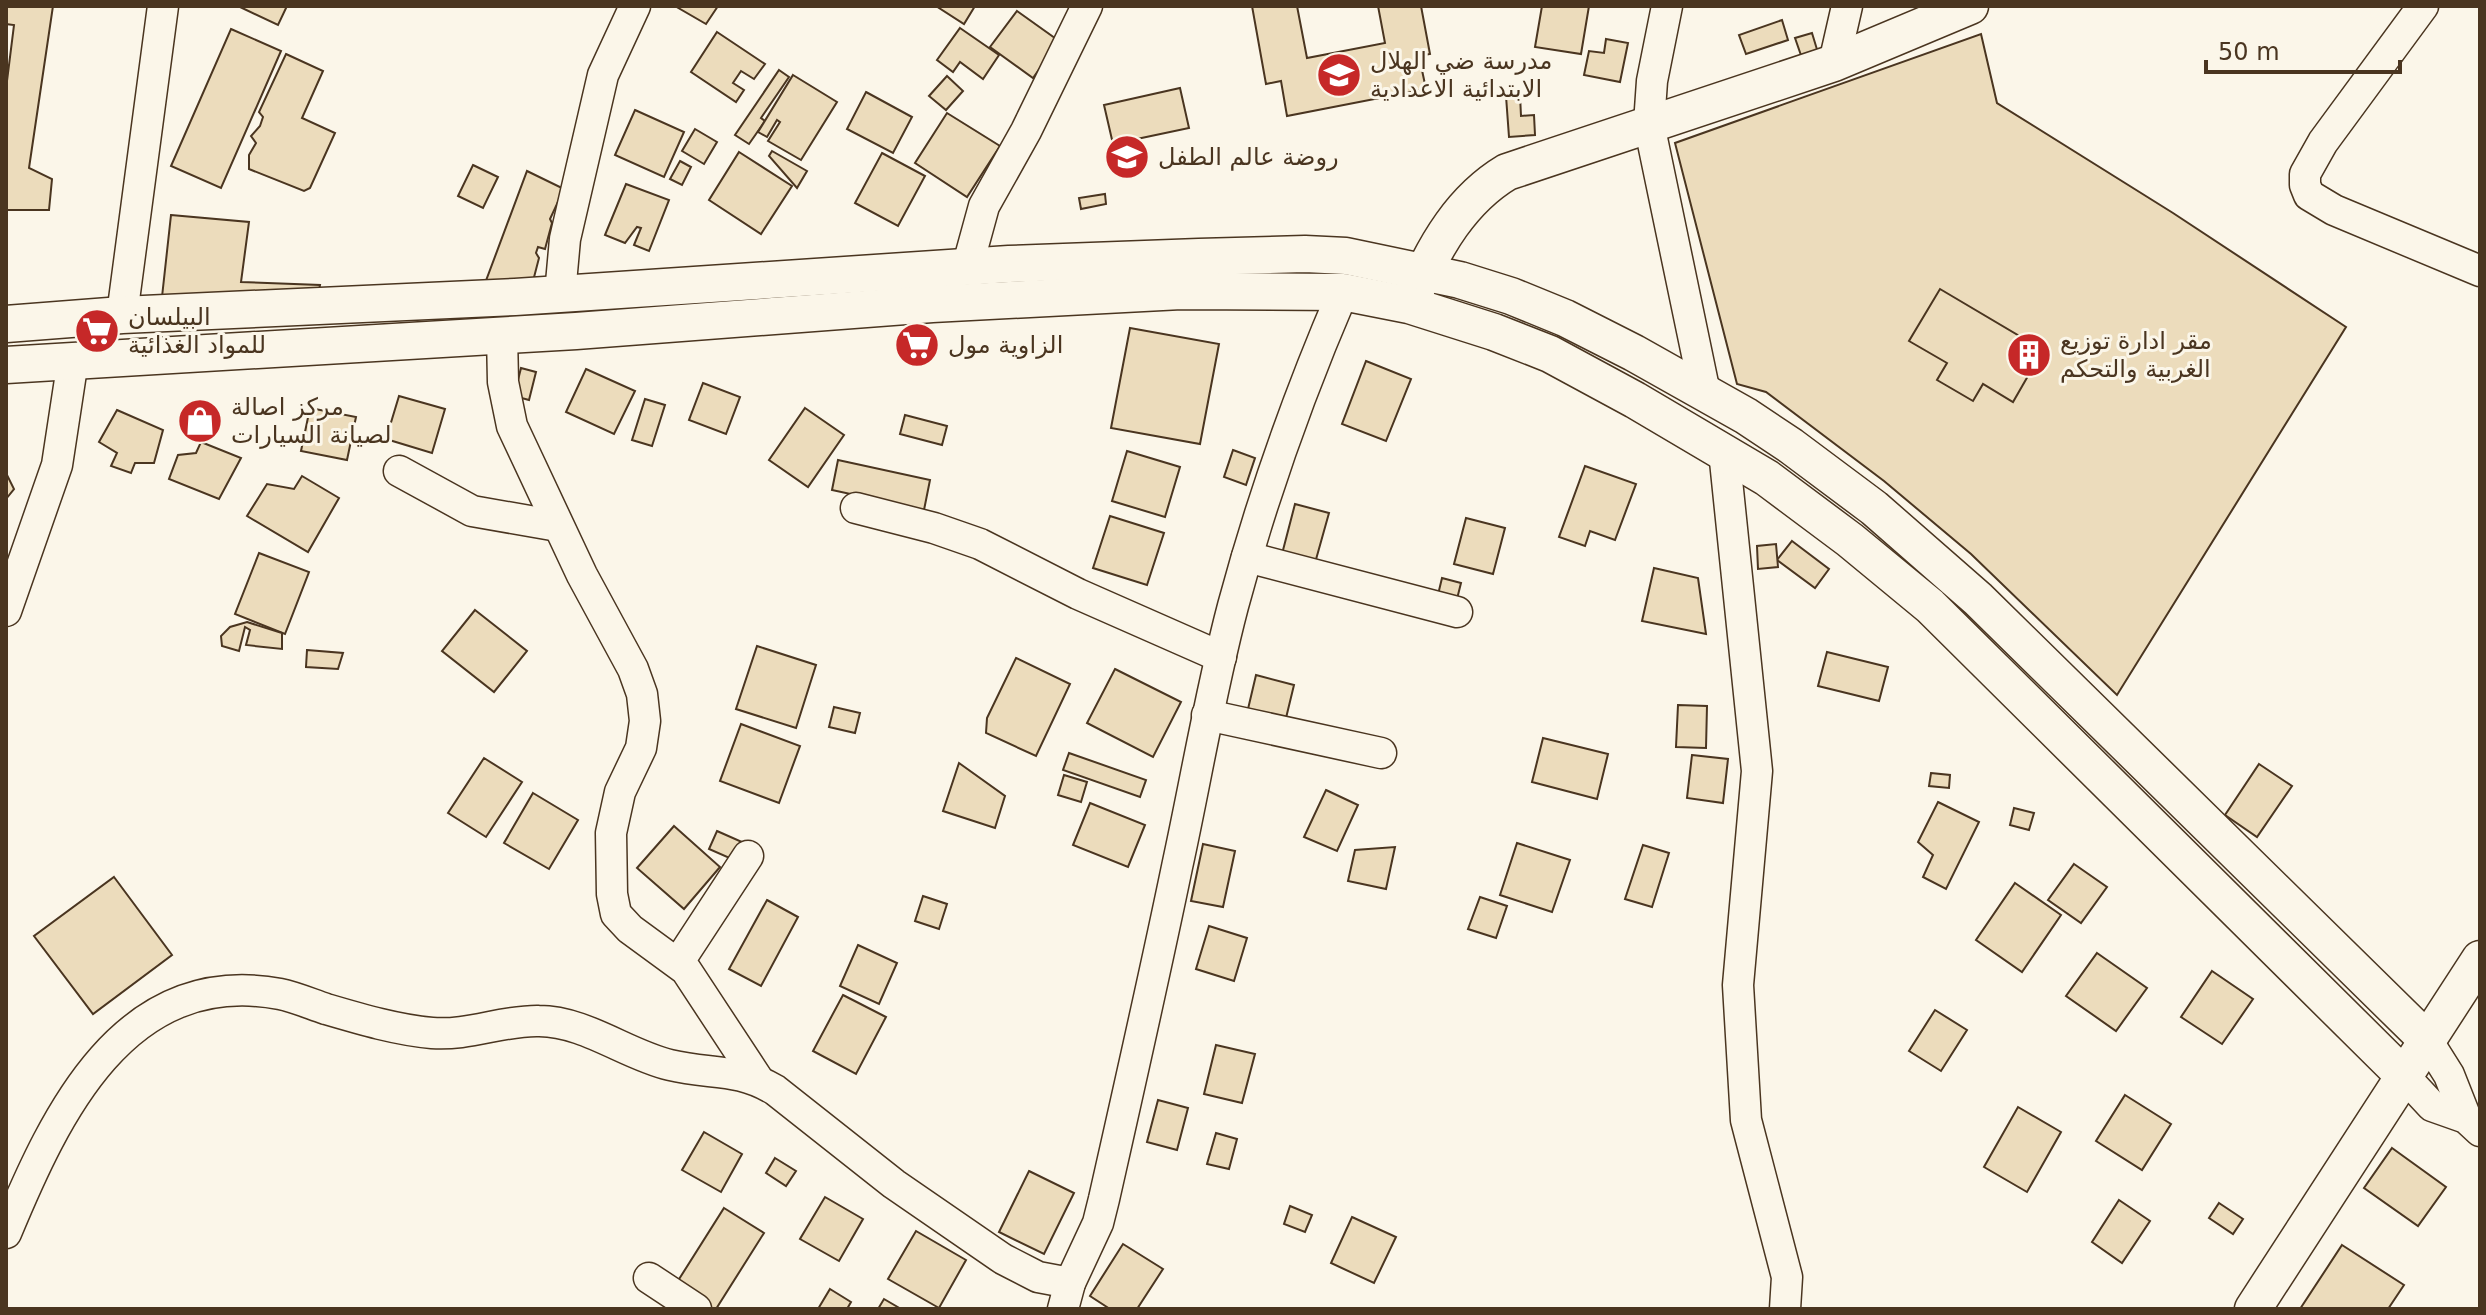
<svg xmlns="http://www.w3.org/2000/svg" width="2486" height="1315" font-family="'DejaVu Sans','Noto Naskh Arabic',sans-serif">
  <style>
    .building { fill: #ecdcbc; stroke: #4a3520; stroke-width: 2 }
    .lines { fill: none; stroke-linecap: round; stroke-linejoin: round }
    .minor-casing { stroke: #4a3520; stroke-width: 33 }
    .major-casing { stroke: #4a3520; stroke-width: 39 }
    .minor { stroke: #fbf6e9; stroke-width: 30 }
    .major { stroke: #fbf6e9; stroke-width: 36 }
    .labels { text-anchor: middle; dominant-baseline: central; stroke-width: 6; stroke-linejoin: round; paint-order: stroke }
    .poi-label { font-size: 24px; fill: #4a3520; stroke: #fbf6e9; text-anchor: start }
  </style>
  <rect width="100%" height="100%" fill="#fbf6e9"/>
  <g class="building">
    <path d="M6,6H53L29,168L52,179L49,210H6V89L14,25L6,24Z"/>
    <path d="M238,6H287L278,25Z"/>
    <path d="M675,6H718L706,24Z"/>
    <path d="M936,6H975L964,24Z"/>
    <path d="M1252,6H1297L1307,58L1385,43L1378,6H1421L1430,54L1419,56L1426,89L1287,116L1281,81L1266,84Z"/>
    <path d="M1542,6H1589L1581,54L1535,47Z"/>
    <path d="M1017,11L1059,41L1033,78L990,47Z"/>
    <path d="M1782,20L1788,40L1746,54L1739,35Z"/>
    <path d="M960,28L999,55L983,79L960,62L953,72L937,60Z"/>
    <path d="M231,29L281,51L221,188L171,166Z"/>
    <path d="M717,32L765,64L754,79L741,71L733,83L744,90L736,102L691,72Z"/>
    <path d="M1812,33L1819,56L1803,61L1795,38Z"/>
    <path d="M1981,34L1997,103L2173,213L2346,327L2117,695L1971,554L1884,481L1766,392L1737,384L1675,143Z"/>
    <path d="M1606,39L1628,43L1620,82L1584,75L1589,51L1604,53Z"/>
    <path d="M286,54L323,71L302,118L335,133L310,188L304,191L249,169V155L256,143L251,136L260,126L263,117L259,112Z"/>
    <path d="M779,70L789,77L761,118L765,121L749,144L735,135Z"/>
    <path d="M793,75L837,102L801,160L768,141L780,122L777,120L767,137L758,132Z"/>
    <path d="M947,76L963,91L946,110L929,96Z"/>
    <path d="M1180,88L1189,128L1113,144L1104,105Z"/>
    <path d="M866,92L912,117L893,153L847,129Z"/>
    <path d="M1520,95L1521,116L1534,115L1535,135L1509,137L1506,96Z"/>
    <path d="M635,110L684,132L664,177L615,155Z"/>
    <path d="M947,113L1000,146L967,197L915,163Z"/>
    <path d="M695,129L717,142L704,164L682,151Z"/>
    <path d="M772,151L807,171L797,188L769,156Z"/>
    <path d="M739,152L792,186L761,234L709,200Z"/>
    <path d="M882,153L925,176L898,226L855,203Z"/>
    <path d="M680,161L691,167L682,185L670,179Z"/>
    <path d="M473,165L498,177L483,208L458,196Z"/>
    <path d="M527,171L564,189L550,219L552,223L545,249L538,247L536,253L539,258L532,285L484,286Z"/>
    <path d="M626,184L669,200L649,251L634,245L641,228L637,227L625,243L605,235Z"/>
    <path d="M1105,194L1106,204L1081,209L1079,198Z"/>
    <path d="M171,215L249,222L241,282L320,285L317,302L162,297Z"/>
    <path d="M1940,289L2043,350L2013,402L1983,384L1973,401L1937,380L1947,363L1909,341Z"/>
    <path d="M1130,328L1219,344L1200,444L1111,428Z"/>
    <path d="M1366,361L1411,379L1386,441L1342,424Z"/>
    <path d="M521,368L536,372L529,400L514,396Z"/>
    <path d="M586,369L635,391L614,434L566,412Z"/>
    <path d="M703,383L740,397L726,434L689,420Z"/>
    <path d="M399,396L445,409L432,453L386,439Z"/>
    <path d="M645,399L665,405L652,446L632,440Z"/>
    <path d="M310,408L356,417L347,460L301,451Z"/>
    <path d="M805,408L844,435L808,487L769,460Z"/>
    <path d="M117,410L163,430L154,463H135L131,473L111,466L117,453L99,442Z"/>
    <path d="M905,415L947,426L942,445L900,434Z"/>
    <path d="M201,442L241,458L219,499L169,479L178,455L196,453Z"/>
    <path d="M1233,450L1255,458L1246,485L1224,477Z"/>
    <path d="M1127,451L1180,467L1165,517L1112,501Z"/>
    <path d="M838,460L930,480L924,510L832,490Z"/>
    <path d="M1585,466L1636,484L1615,540L1590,531L1585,546L1559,537Z"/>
    <path d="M6,473L14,489L6,499Z"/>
    <path d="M302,476L339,498L308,552L247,516L267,484L294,489Z"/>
    <path d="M1295,504L1329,513L1315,563L1282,554Z"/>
    <path d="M1110,516L1164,533L1147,585L1093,568Z"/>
    <path d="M1466,518L1505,528L1493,574L1454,564Z"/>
    <path d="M1792,541L1829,569L1815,588L1777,560Z"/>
    <path d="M1776,544L1778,567L1758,569L1757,546Z"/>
    <path d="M259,553L309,572L285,634L235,614Z"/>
    <path d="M1654,568L1698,578L1706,634L1642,621Z"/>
    <path d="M1442,578L1461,583L1455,607L1436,603Z"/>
    <path d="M475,610L527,651L494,692L442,651Z"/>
    <path d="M247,622L282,633V649L246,645L250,630L245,627L239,651L222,646L221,636L230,627Z"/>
    <path d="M757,646L816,665L796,728L736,709Z"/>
    <path d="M307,650L343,653L338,669L306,667Z"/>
    <path d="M1827,652L1888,667L1879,701L1818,686Z"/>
    <path d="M1016,658L1070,684L1036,756L986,733L987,718Z"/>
    <path d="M1115,669L1181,702L1153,757L1087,723Z"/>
    <path d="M1256,675L1294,685L1286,718L1248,709Z"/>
    <path d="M1678,705L1707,706L1706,748L1676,747Z"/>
    <path d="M834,707L860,713L855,733L829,727Z"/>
    <path d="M741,724L800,746L779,803L720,781Z"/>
    <path d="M1543,738L1608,754L1597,799L1532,782Z"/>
    <path d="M1069,753L1146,780L1140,797L1063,770Z"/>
    <path d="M1692,755L1728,759L1723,803L1687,798Z"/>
    <path d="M484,758L522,782L486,837L448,813Z"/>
    <path d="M959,763L1005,796L995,828L943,811Z"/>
    <path d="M2259,764L2292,786L2257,837L2225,815Z"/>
    <path d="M1931,773L1950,775L1949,788L1929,786Z"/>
    <path d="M1064,775L1087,782L1081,802L1058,795Z"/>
    <path d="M1326,790L1358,805L1337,851L1304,837Z"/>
    <path d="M533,793L578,820L549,869L504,843Z"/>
    <path d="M1938,802L1979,822L1946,889L1923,877L1933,855L1918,842Z"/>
    <path d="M1090,803L1145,825L1128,867L1073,845Z"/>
    <path d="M2014,808L2034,813L2029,830L2010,825Z"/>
    <path d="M674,826L720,867L684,909L637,868Z"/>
    <path d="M717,831L742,842L734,860L709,849Z"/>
    <path d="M1517,843L1570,860L1552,912L1500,895Z"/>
    <path d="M1203,844L1235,851L1223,907L1191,901Z"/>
    <path d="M1643,845L1669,853L1652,907L1625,899Z"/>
    <path d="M1395,847L1386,889L1348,881L1355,850Z"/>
    <path d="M2074,864L2107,887L2081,923L2048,900Z"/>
    <path d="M114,877L172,955L93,1014L34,936Z"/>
    <path d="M2015,883L2061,915L2022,972L1976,940Z"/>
    <path d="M923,896L947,904L939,929L915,921Z"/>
    <path d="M1480,897L1507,906L1496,938L1468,929Z"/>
    <path d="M767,900L798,917L761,986L729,969Z"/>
    <path d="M1209,926L1247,938L1234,981L1196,969Z"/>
    <path d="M858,945L897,963L879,1004L840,986Z"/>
    <path d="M2097,953L2147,988L2116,1031L2066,996Z"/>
    <path d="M2212,971L2253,999L2222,1044L2181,1017Z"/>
    <path d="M843,995L886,1017L856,1074L813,1051Z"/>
    <path d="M1935,1010L1967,1030L1941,1071L1909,1051Z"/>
    <path d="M1216,1045L1255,1054L1242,1103L1204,1094Z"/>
    <path d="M2125,1095L2171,1124L2142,1170L2096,1141Z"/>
    <path d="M1158,1100L1188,1108L1177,1150L1147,1142Z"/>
    <path d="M2018,1107L2061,1132L2027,1192L1984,1167Z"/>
    <path d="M704,1132L742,1154L721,1192L682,1170Z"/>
    <path d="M1216,1133L1237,1139L1229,1169L1207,1164Z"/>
    <path d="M2392,1148L2446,1187L2418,1226L2364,1188Z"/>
    <path d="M775,1158L796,1171L786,1186L766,1173Z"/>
    <path d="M1029,1171L1074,1193L1044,1254L999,1232Z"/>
    <path d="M825,1197L863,1219L839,1261L800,1239Z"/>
    <path d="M2119,1200L2150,1221L2122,1263L2092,1242Z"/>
    <path d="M2219,1203L2243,1219L2233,1234L2209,1218Z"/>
    <path d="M1290,1206L1312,1215L1305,1232L1284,1224Z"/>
    <path d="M724,1208L764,1233L716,1309H692L669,1295Z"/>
    <path d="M1352,1217L1396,1237L1374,1283L1331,1263Z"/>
    <path d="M916,1231L966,1260L939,1308L888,1279Z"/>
    <path d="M1123,1244L1163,1269L1137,1309H1110L1090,1296Z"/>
    <path d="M2342,1245L2404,1285L2388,1309H2300Z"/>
    <path d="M830,1289L851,1302L847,1309H818Z"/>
    <path d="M884,1299L901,1309H878Z"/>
  </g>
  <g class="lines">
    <g class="minor-casing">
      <g id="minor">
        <path d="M1667,6L1652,81L1649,124L1705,393"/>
        <path d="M2423,6L2323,142L2305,174V185L2309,195L2334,210L2480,271"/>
        <path d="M1834,63L1847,6"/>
        <path d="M967,268L984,206L1026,131L1087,6"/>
        <path d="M560,294L565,239L603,75L635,6"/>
        <path d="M122,315L163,6"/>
        <path d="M502,335L503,382L512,426L582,575L633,669L642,694L645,721L641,748L620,792L611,833L612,894L616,914L630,929L686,970L759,1081"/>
        <path d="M1724,451L1757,771L1738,985L1746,1120L1787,1277L1785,1309"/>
        <path d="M399,471L472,511L558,526"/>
        <path d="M856,508L934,528L980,544L1078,594L1221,657"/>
        <path d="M1247,557L1457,612"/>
        <path d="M6,611L57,465L73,360"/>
        <path d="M1207,715L1381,753"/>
        <path d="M678,963L748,856"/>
        <path d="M2427,1040L2449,1075L2466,1118"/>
        <path d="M2404,1076L2432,1106L2466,1118L2480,1131"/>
        <path d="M6,1233C55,1115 124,965 280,994C295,997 311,1004 326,1009C360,1019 397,1030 432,1033C469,1036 503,1020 539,1021C585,1021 627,1055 670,1065C711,1075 736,1067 775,1090L894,1184L1003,1259L1038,1277L1070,1283"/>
        <path d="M649,1278L696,1309"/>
        <path d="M1063,1309L1070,1283L1098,1223L1104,1199C1129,1088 1154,978 1177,867C1196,780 1210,693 1233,606C1262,498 1299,394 1343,292"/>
      </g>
    </g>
    <g class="major-casing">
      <g id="major">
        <path d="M1415,292C1435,245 1462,199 1507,172L1834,63L1970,6"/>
        <path d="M6,324L122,315L515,297L1009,264L1199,257L1305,254L1346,256L1460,280L1511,296L1565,318L1634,353L1746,416L1791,446L1874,508L1978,599L2427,1040"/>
        <path d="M6,365L576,331L932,304L1181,291L1343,292L1409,305L1494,332L1550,354L1635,400L1767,478L1850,540L1930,606L2404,1076"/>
        <path d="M2253,1309L2480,959"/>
      </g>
    </g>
    <use href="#minor" class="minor"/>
    <use href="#major" class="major"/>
  </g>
  <defs>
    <g id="school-disc" transform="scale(2.3)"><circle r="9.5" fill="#c62828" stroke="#fbf6e9"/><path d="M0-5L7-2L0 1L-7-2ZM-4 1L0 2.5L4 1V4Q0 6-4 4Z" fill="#fff"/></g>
    <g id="supermarket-disc" transform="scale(2.3)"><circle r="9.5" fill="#c62828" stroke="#fbf6e9"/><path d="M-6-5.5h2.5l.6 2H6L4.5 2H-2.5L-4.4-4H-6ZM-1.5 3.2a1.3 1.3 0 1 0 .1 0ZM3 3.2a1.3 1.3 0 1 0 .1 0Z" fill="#fff"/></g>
    <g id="building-disc" transform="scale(2.3)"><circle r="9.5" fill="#c62828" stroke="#fbf6e9"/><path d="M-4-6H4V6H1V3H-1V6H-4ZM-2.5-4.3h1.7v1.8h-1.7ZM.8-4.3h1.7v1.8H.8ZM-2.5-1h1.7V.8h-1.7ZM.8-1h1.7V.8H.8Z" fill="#fff"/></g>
    <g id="shop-disc" transform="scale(2.3)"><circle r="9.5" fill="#c62828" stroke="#fbf6e9"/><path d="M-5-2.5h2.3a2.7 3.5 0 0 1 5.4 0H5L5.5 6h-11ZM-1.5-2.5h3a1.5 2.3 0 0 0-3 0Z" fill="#fff"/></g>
  </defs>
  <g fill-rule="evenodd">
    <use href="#school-disc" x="1339" y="75"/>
    <use href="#school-disc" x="1127" y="157"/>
    <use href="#supermarket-disc" x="97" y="331"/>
    <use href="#supermarket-disc" x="917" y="345"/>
    <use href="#building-disc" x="2029" y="355"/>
    <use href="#shop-disc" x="200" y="421"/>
  </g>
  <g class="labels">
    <g class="poi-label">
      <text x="1370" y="61">مدرسة ضي الهلال<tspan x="1370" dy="28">الابتدائية الاعدادية</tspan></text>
      <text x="1158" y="157">روضة عالم الطفل</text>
      <text x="128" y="317">البيلسان<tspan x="128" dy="28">للمواد الغذائية</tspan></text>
      <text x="2060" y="341">مقر ادارة توزيع<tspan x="2060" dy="28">الغربية والتحكم</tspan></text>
      <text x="948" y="345">الزاوية مول</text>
      <text x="231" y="407">مركز اصالة<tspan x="231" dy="28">لصيانة السيارات</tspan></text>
    </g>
  </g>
  <rect width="2486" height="1315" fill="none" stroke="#4a3520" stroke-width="16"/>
  <path d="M2206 60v12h194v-12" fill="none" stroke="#4a3520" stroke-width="4"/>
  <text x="2218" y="60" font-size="24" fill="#4a3520" stroke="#fbf6e9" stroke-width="6" paint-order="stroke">50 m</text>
</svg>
